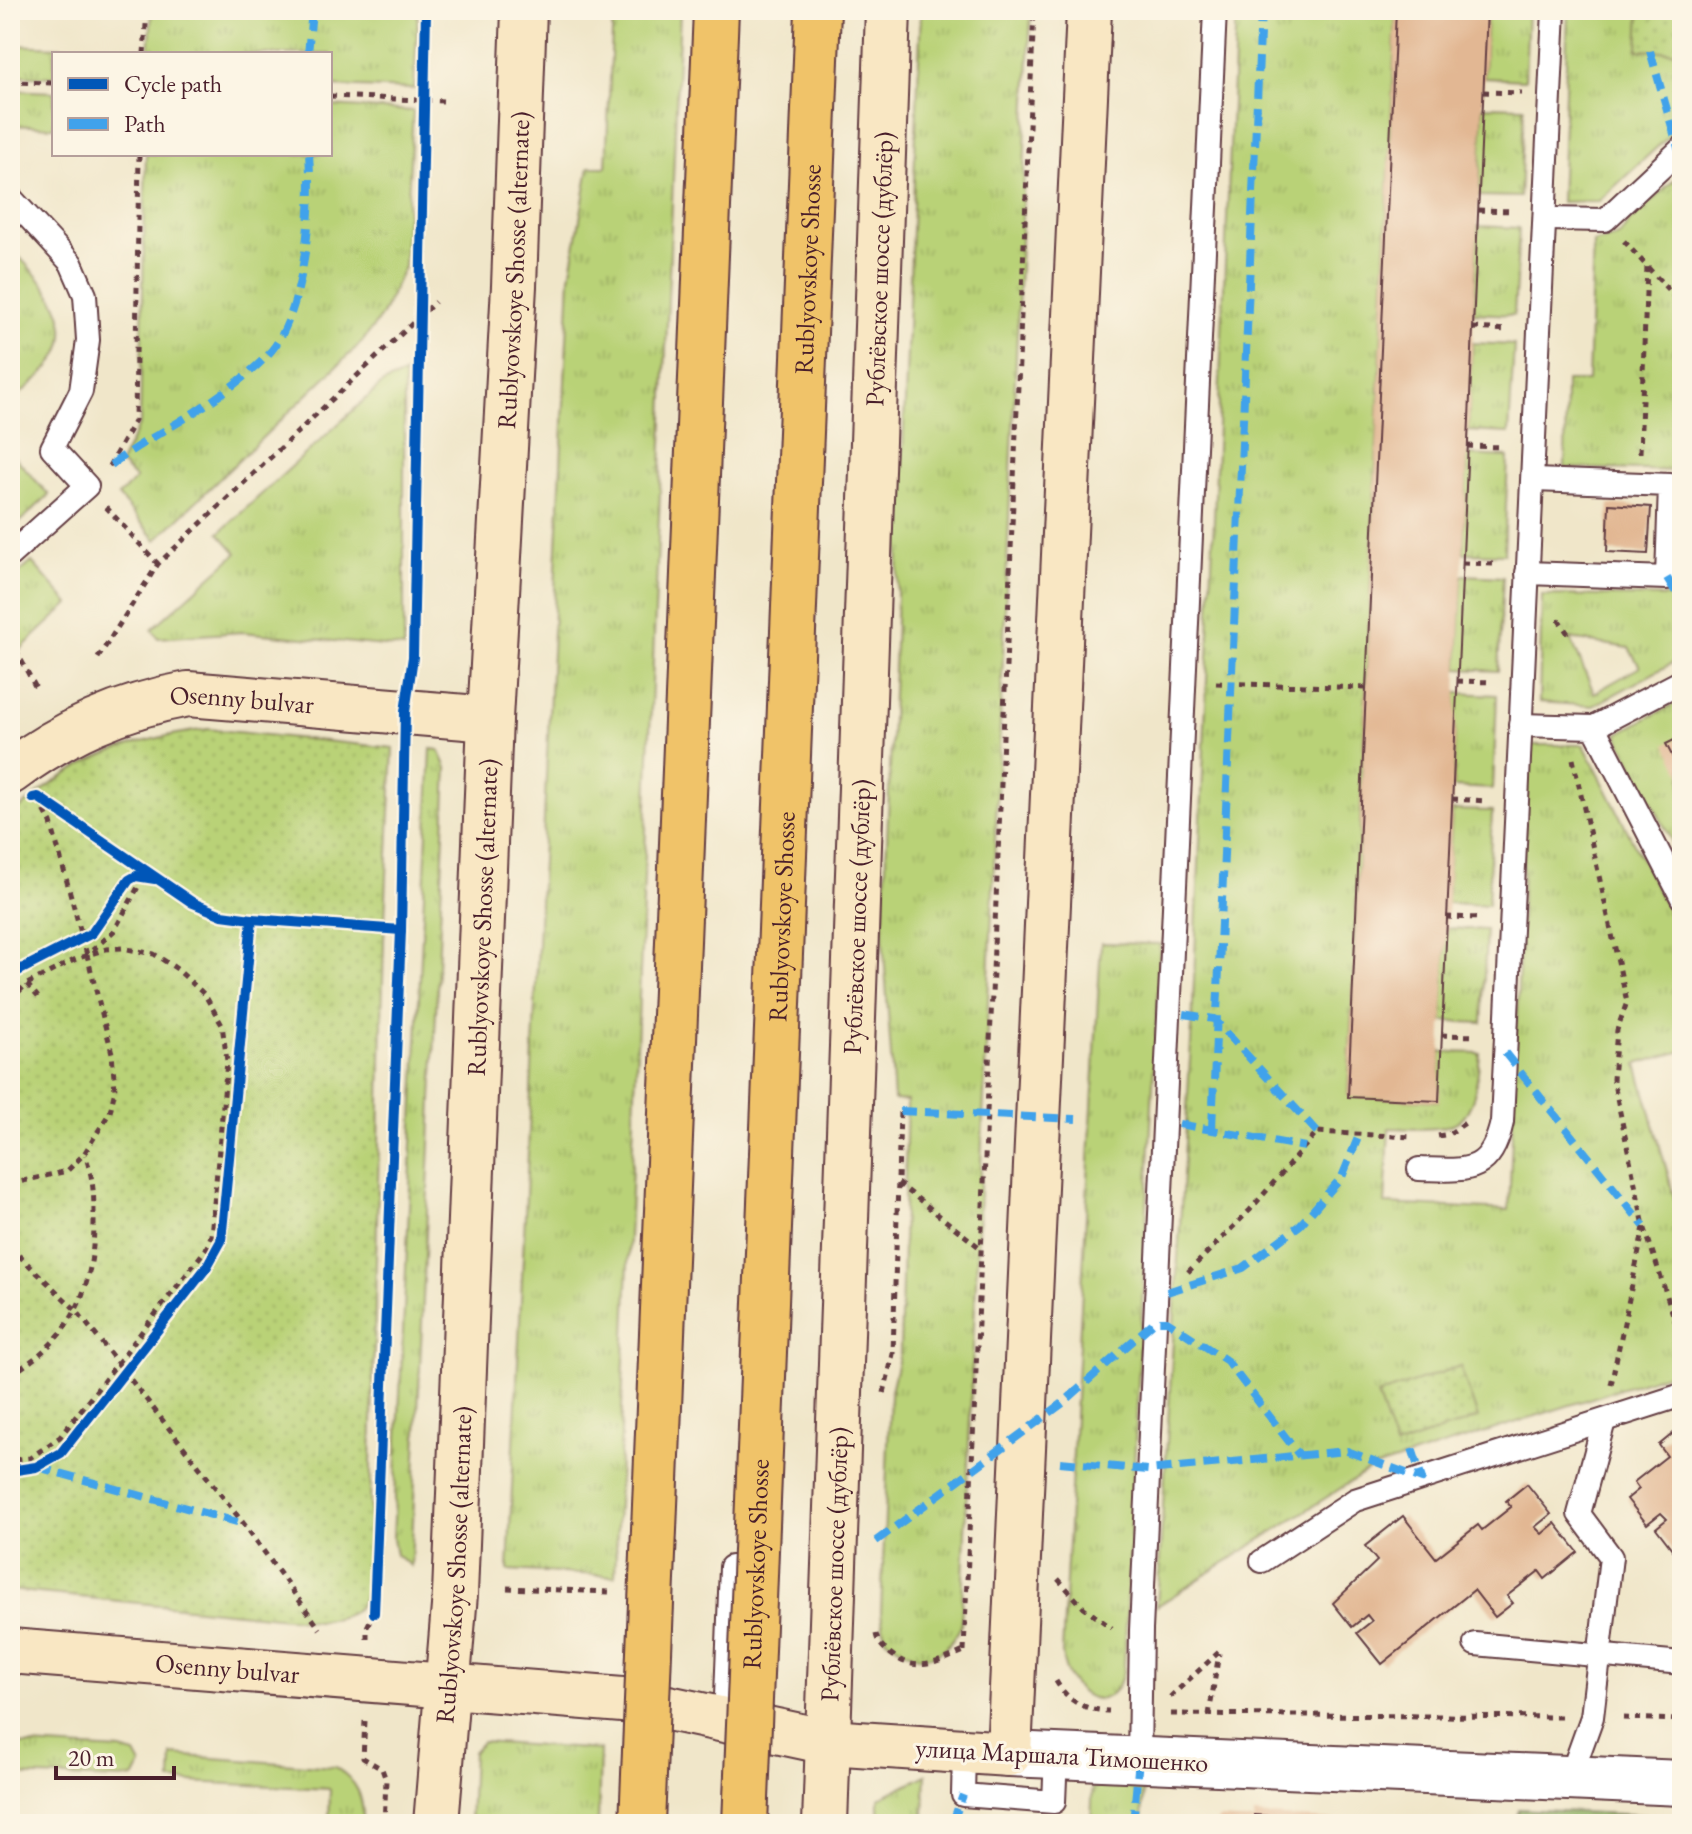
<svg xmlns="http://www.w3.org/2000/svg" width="1692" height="1834" font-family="'EB Garamond',serif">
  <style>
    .grass { fill: url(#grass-tufts); stroke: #827851; stroke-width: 2; fill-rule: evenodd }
    .forest { fill: url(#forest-crowns); stroke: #6e6a4a; stroke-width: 2 }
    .park { fill: url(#park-dots); stroke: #827851; stroke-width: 2 }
    .building { fill: #e2b793 }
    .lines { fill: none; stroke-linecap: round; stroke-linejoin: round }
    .lane-casing { stroke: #633d43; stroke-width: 26 }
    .street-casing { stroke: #633d43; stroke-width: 48 }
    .secondary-casing { stroke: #633d43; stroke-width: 48 }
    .path { stroke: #633d43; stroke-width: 5; stroke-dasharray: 6 6; stroke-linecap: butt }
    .lane { stroke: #fff; stroke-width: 22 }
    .street { stroke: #fff; stroke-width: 44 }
    .secondary { stroke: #f9e7c3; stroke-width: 44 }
    .primary-bridge-casing { stroke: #633d43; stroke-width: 48; stroke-linecap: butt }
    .primary-bridge { stroke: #f0c369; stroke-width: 44 }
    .quiet { stroke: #40a2eb; stroke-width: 8; stroke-dasharray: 16 8; stroke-linecap: butt }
    .cycleway-casing { stroke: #fcf5e5; stroke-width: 15 }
    .cycleway { stroke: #0057b8; stroke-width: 10 }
    .labels { text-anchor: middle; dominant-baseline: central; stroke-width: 6; stroke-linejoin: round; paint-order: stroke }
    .street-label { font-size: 26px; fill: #4a1f2b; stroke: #fcf5e5 }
  </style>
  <defs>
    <pattern id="grass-tufts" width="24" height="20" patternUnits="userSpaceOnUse" patternTransform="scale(2)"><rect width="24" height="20" fill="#b9d277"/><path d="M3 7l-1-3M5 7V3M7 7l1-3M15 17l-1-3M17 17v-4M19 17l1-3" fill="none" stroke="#a1b467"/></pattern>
    <pattern id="forest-crowns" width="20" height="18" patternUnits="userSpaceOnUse" patternTransform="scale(2)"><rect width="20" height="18" fill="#92b468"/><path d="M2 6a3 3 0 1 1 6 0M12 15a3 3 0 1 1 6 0" fill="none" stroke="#799256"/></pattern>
    <pattern id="park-dots" width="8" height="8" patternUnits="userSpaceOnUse" patternTransform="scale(2)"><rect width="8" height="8" fill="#b9d277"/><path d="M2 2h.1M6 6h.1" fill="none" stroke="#a1b467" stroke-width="1.8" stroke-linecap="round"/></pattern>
  </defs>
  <rect width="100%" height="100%" fill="#fcf5e5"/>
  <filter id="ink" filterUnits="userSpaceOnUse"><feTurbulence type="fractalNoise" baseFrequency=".0125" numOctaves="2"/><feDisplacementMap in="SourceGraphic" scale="16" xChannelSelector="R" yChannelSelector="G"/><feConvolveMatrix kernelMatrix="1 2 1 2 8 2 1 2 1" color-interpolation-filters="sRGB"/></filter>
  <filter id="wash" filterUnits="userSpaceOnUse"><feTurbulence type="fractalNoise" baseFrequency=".006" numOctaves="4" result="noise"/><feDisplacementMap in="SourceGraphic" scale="32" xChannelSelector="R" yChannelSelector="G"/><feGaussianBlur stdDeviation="1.8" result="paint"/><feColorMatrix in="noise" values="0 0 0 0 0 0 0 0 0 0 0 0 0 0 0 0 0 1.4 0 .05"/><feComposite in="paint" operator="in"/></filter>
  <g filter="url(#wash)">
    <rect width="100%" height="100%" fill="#f0e6c9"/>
    <g class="grass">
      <path d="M152,10H418L414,89L330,86V54H149Z"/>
      <path d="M613,10H680L615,1576L508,1570L570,277L589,167H606Z"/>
      <path d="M921,10H1031L961,1626C941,1665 918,1664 885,1638L881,1613L890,1395L900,1353L907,1101L894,1100L883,938Z"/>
      <path d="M1236,10H1396L1348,1096L1438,1101L1441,1052L1480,1053C1473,1129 1463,1131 1389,1128L1385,1204L1509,1210L1528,745H1584L1675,925L1682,922V1051L1637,1064L1682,1225V1369L1371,1469L1157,1606L1192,1026Z"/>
      <path d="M1487,10H1528L1525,80L1484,78Z"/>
      <path d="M1568,10H1682V124L1599,201L1561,202Z"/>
      <path d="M10,45L137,50V54H54V77L10,75Z"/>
      <path d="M10,90L54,92V127L10,125Z"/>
      <path d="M330,106L413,111L404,267L382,315L362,342L156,540L118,496L136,479L120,463L140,423L146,154H330Z"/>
      <path d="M1483,106L1524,107L1520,197L1479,196Z"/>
      <path d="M1682,173V471L1565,468L1566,381H1588L1593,243L1619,236L1630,221Z"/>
      <path d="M1477,226L1519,228L1514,315L1474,313Z"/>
      <path d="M10,247C38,277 85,320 52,363C43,376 28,387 16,397L10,391Z"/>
      <path d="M1472,343L1514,345L1509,433L1468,431Z"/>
      <path d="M404,374V648L242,632L158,638L152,629L237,553L219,533L383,383Z"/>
      <path d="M10,452L49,495L10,531Z"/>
      <path d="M1467,455L1508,457L1504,554L1463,553Z"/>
      <path d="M32,562L69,604L10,659V581Z"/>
      <path d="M1462,575L1503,577L1498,671L1458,669Z"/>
      <path d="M1542,595L1682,597V658L1593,706L1539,702ZM1571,639L1629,648L1640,667L1594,693Z"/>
      <path d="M1456,693L1497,695L1493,789L1453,787Z"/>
      <path d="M1682,700V861L1617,734Z"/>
      <path d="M431,749L439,750L447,768L411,1566L396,1555L393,1539Z"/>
      <path d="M1452,810L1492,811L1488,905L1447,903Z"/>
      <path d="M1446,928L1486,930L1482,1023L1442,1021Z"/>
      <path d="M1101,943L1160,944L1124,1666C1116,1722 1066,1699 1062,1653Z"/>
      <path d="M482,1742L600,1750L598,1824H470L473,1752Z"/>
      <path d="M10,1744L121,1750L135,1754L141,1765L135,1777L121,1779L10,1775Z"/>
      <path d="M172,1755L335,1767C358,1781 364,1798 363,1824H329L330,1789L171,1781Z"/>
      <path d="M926,1775L924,1815L938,1824H879V1798Z"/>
      <path d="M1093,1777L1144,1781L1142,1824H1091Z"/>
    </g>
    <path class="forest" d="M1519,1809L1682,1817V1824H1515Z"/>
    <g class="park">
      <path d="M1640,10H1682V52L1638,50Z"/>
      <path d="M208,729L393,748L384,940L368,1585C362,1616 345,1617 317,1621L10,1590V817C76,759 122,741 208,729Z"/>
      <path d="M1460,1366L1478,1418L1395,1447L1377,1395Z"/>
    </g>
    <g id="blocks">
      <g class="building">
        <path d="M1396,10H1487L1439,1101L1348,1097Z"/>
        <path d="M1609,504L1651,507L1648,554L1607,552Z"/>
        <path d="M1682,736V775L1666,744Z"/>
        <path d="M1682,1426V1562L1656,1528L1667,1519L1661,1513L1647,1524L1627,1499L1639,1489L1634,1482L1667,1456L1659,1445Z"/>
        <path d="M1527,1484L1551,1514L1535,1527L1542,1534L1555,1523L1578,1552L1545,1579L1539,1571L1507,1596L1513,1603L1495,1617L1474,1590L1382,1664L1357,1633L1372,1621L1367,1615L1352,1627L1333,1603L1377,1561L1365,1546L1403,1516L1436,1558L1478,1525L1482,1530L1511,1507L1506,1501Z"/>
        <path d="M1254,1815L1358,1822V1824H1217V1819L1254,1821Z"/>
      </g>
    </g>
  </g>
  <g filter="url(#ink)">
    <use href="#blocks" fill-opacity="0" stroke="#633d43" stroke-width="2"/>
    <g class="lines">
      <g class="lane-casing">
        <g id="lane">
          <path d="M10,197L71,263L85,295L88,340L81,391L52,448L87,486L10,555"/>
          <path d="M1546,219L1605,220L1682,148"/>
          <path d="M1527,573L1667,578L1670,485L1534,480"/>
          <path d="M1520,725L1594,727L1682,898"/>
          <path d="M1594,727L1682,681"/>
          <path d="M1419,1169C1466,1170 1490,1176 1502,1122L1554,10"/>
          <path d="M1262,1561L1355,1500L1682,1395"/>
          <path d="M1475,1644L1682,1663"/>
          <path d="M725,1722L731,1567"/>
          <path d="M964,1752L963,1795L1054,1802L1056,1755"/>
          <path d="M1139,1759L1141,1630L1215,10"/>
          <path d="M1570,1778L1592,1717L1611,1557L1579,1514L1604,1421"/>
        </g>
      </g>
      <g class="street-casing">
        <path id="street" d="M1009,1754L1682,1783"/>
      </g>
      <g class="secondary-casing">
        <g id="secondary">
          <path id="s1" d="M10,772C65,731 121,706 188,694L490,719"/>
          <path id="s2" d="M10,1651L635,1701L828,1742L1009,1754L1089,10"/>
          <path id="s3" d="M436,1824L455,1594L490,719L514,286L524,10"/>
          <path id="s4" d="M825,1824L888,10"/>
        </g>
      </g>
      <g class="path">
        <path d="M144,54L147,10"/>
        <path d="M10,82L54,83"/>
        <path d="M1483,92L1522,93"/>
        <path d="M330,96L443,101"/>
        <path d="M1478,210L1513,211"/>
        <path d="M1624,241L1682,305"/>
        <path d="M1473,328L1508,330"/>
        <path d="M1467,446L1502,447"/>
        <path d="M1640,453L1647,266"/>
        <path d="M109,466L135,420L139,154"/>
        <path d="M106,507L158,564"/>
        <path d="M1463,563L1497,564"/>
        <path d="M1558,619L1571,638"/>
        <path d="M10,639L37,690"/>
        <path d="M98,658L158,564L435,302"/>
        <path d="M1457,681L1492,682"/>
        <path d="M1216,683L1365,688"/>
        <path d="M1573,759L1627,1002L1617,1030L1613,1079L1644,1226L1682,1342"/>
        <path d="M1452,799L1487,801"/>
        <path d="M39,800L51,823L87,955"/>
        <path d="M1446,917L1481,918"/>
        <path d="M27,984L38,997"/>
        <path d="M10,1000L27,984L76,959L106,949L122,948L154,954L177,969L205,995L222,1025L227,1061L211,1236L206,1249L60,1437L30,1458L10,1460"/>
        <path d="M1441,1035L1476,1036"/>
        <path d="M1438,1136L1449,1134L1468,1121"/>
        <path d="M898,1183L979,1247"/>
        <path d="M10,1184L67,1171L84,1154L110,1112L115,1090L112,1053L87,955L114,931L144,876"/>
        <path d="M10,1247L76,1310L244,1524L320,1629"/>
        <path d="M1188,1272L1250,1210L1317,1132L1412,1137"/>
        <path d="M10,1375C71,1339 94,1292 94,1222C94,1197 94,1179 85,1155"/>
        <path d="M1611,1385L1644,1227"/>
        <path d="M884,1393L893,1354L900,1111"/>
        <path d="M1058,1579L1084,1608L1112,1628"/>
        <path d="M507,1588L612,1592"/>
        <path d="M876,1634C878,1644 883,1647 891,1654C916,1674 938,1662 964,1651"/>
        <path d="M367,1639V1627L374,1613"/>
        <path d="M964,1651L1034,10"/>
        <path d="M1056,1681C1068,1702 1085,1710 1109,1711"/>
        <path d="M1170,1697L1219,1652"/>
        <path d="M1171,1714L1561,1717"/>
        <path d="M1209,1715L1219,1653"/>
        <path d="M1623,1718L1682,1720"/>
        <path d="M365,1721L363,1758L382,1769L386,1780L384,1824"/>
      </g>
      <use href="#lane" class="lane"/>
      <use href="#street" class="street"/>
      <use href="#secondary" class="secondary"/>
      <g class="primary-bridge-casing">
        <g id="primary-bridge">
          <path d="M642,1824L716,10"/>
          <path id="s5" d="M745,1824L818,10"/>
        </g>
      </g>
      <use href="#primary-bridge" class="primary-bridge"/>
      <g class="quiet">
        <path d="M1650,51L1679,151"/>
        <path d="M308,54L312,10"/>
        <path d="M111,465C139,443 170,429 199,409C221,395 260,367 275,346C305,304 313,206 309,154"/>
        <path d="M1667,578L1682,602"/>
        <path d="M1184,1014L1214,1019L1317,1132"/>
        <path d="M1505,1053L1644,1226"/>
        <path d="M900,1111L1076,1119"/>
        <path d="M1179,1124L1305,1147"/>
        <path d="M1212,1128L1261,10"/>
        <path d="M1167,1292L1243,1268L1300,1225L1342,1177L1359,1135"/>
        <path d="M1060,1462L1148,1470L1347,1451L1422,1479L1410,1442"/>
        <path d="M37,1467L244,1524"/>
        <path d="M876,1541L1063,1403L1155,1321H1167L1227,1361L1300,1456"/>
        <path d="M952,1824L963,1795"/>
        <path d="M1133,1824L1139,1759"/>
      </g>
      <g class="cycleway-casing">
        <g id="cycleway">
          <path d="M33,798L38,797L193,903L222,915L252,919L401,930"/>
          <path d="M10,975L92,933L129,880L136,876L155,879"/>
          <path d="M10,1471L36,1467L61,1453L206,1268L221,1241L252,919"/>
          <path d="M374,1613L401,930L405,712L413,657L426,10"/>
        </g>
      </g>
      <use href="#cycleway" class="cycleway"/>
    </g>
  </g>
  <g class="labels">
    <g class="street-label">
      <text stroke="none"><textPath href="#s4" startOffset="1556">Рублёвское шоссе (дублёр)</textPath></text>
      <text stroke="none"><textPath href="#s3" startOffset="1556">Rublyovskoye Shosse (alternate)</textPath></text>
      <text stroke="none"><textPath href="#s5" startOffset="1556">Rublyovskoye Shosse</textPath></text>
      <text stroke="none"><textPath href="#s1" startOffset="250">Osenny bulvar</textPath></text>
      <text stroke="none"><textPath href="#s3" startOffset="908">Rublyovskoye Shosse (alternate)</textPath></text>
      <text stroke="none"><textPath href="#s5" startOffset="908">Rublyovskoye Shosse</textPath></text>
      <text stroke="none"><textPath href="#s4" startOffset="908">Рублёвское шоссе (дублёр)</textPath></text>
      <text stroke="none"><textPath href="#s3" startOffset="260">Rublyovskoye Shosse (alternate)</textPath></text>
      <text stroke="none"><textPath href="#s5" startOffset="260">Rublyovskoye Shosse</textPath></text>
      <text stroke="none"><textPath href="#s4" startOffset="260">Рублёвское шоссе (дублёр)</textPath></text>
      <text stroke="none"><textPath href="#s2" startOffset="218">Osenny bulvar</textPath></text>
      <text transform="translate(1062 1755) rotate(3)">улица Маршала Тимошенко</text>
    </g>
  </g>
  <rect width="1692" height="1834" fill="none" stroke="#fcf5e5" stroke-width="40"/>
  <rect x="52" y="52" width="280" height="104" fill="#fcf5e5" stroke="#b59f9b" stroke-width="2"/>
  <rect x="68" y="78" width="40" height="12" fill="#0057b8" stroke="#b59f9b" stroke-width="2"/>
  <text x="124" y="92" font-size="24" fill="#4a1f2b">Cycle path</text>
  <rect x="68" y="118" width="40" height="12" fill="#40a2eb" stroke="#b59f9b" stroke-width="2"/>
  <text x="124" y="132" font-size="24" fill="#4a1f2b">Path</text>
  <path d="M56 1766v12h118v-12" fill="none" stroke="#4a1f2b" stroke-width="4"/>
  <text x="68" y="1766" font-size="24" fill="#4a1f2b" stroke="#fcf5e5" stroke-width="6" paint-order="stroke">20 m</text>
</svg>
